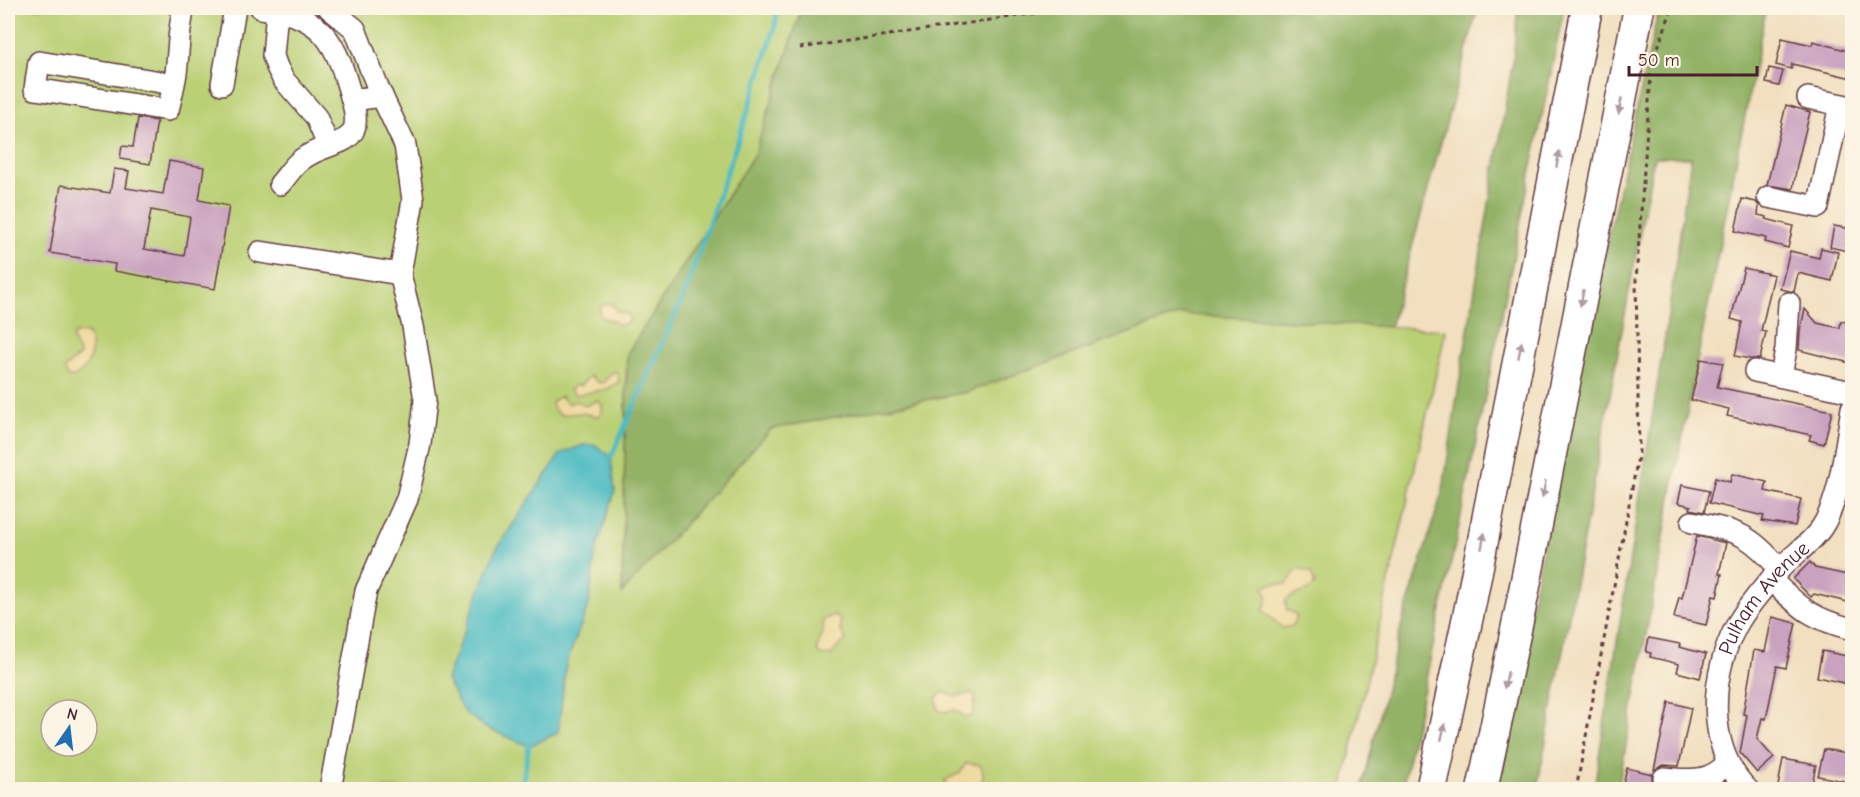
<svg xmlns="http://www.w3.org/2000/svg" width="1860" height="797" font-family="'Comic Neue',sans-serif">
  <style>
    .green { fill: #bad075; stroke: #827850; stroke-width: 1.5; fill-rule: evenodd }
    .forest { fill: #93b266; stroke: #6e6848; stroke-width: 1.5 }
    .sand { fill: #eeda9e; stroke: #9c7c64; stroke-width: 1.5 }
    .water { fill: #4cbbc2; stroke: #4b6d76; stroke-width: 1.5 }
    .lines { fill: none; stroke-linecap: round; stroke-linejoin: round }
    .stream { stroke: #4cbbc2; stroke-width: 5 }
    .building { fill: #c9a2c0; fill-rule: evenodd }
    .minor-casing { stroke: #633c41; stroke-width: 24 }
    .highway-casing { stroke: #633c41; stroke-width: 33 }
    .path { stroke: #633c41; stroke-width: 3; stroke-dasharray: 4.5 4.5; stroke-linecap: butt }
    .minor { stroke: #fff; stroke-width: 21 }
    .highway { stroke: #fff; stroke-width: 30 }
    .oneway { fill: #ae9aa0 }
    .labels { text-anchor: middle; dominant-baseline: central; stroke-width: 4.5; stroke-linejoin: round; paint-order: stroke }
    .street-label { font-size: 21px; fill: #4a1f2b; stroke: #fcf5e5 }
  </style>
  <rect width="100%" height="100%" fill="#fcf5e5"/>
  <filter id="ink" filterUnits="userSpaceOnUse"><feTurbulence type="fractalNoise" baseFrequency=".0167" numOctaves="2"/><feDisplacementMap in="SourceGraphic" scale="12" xChannelSelector="R" yChannelSelector="G"/><feConvolveMatrix kernelMatrix="1 2 1 2 8 2 1 2 1" color-interpolation-filters="sRGB"/></filter>
  <filter id="wash" filterUnits="userSpaceOnUse"><feTurbulence type="fractalNoise" baseFrequency=".008" numOctaves="4" result="noise"/><feDisplacementMap in="SourceGraphic" scale="24" xChannelSelector="R" yChannelSelector="G"/><feGaussianBlur stdDeviation="1.35" result="paint"/><feColorMatrix in="noise" values="0 0 0 0 0 0 0 0 0 0 0 0 0 0 0 0 0 1.4 0 .05"/><feComposite in="paint" operator="in"/></filter>
  <g filter="url(#wash)">
    <rect width="100%" height="100%" fill="#f1dfbf"/>
    <path class="green" d="M8,8H802L755,153L627,354L622,592L771,429L967,392L1181,314L1446,330L1342,789H8ZM51,710H87V746H51Z"/>
    <g class="forest">
      <path d="M802,8H1478L1390,327L1181,314L967,392L771,429L622,593L627,354L755,153Z"/>
      <path d="M1518,8H1564L1456,540L1402,789H1362L1401,627L1443,490L1456,403L1513,60Z"/>
      <path d="M1659,8H1766L1677,464L1618,789H1594L1667,323L1691,157H1654L1537,789L1494,790L1578,375Z"/>
    </g>
    <g class="sand">
      <path d="M611,303L617,311L629,315V323L618,325L614,321L601,317L599,310L601,306Z"/>
      <path d="M79,333H87C104,360 66,394 65,368L80,355L72,339L75,334Z"/>
      <path d="M615,372L618,373L619,382L607,389L575,395L570,389L576,385L580,386L590,376L599,383L604,382L611,373Z"/>
      <path d="M561,396L568,404L577,401L586,406L598,400C603,405 604,411 599,416C592,416 585,412 578,413C566,415 557,418 552,405L553,401Z"/>
      <path d="M1301,569L1311,573L1315,584C1309,594 1294,592 1285,601L1287,610L1295,614L1297,617L1292,626L1283,628L1263,611L1268,599L1264,587L1272,584H1287L1296,571Z"/>
      <path d="M834,615L840,620V630L846,639C842,646 835,647 832,655C805,660 823,638 823,631C823,627 822,624 823,620Z"/>
      <path d="M944,692L955,697L972,693L975,696L973,715L970,717H965L956,710L942,712L938,709L936,698Z"/>
      <path d="M966,763L980,765C985,774 984,779 977,787H965L963,789H946L945,780L960,773Z"/>
    </g>
    <path class="water" d="M583,445H596L611,457L615,491L595,554L589,604L566,664L558,733L529,746L486,728L463,711L446,679L495,551L560,454Z"/>
    <g class="lines">
      <g class="stream">
        <path d="M611,457L684,295L749,108L775,27L778,8"/>
        <path d="M522,786L529,746"/>
      </g>
    </g>
    <g id="blocks">
      <g class="building">
        <path d="M1782,38L1812,45L1813,41L1852,52V78L1792,64L1791,69L1776,65Z"/>
        <path d="M1769,68L1783,71L1779,86L1766,83Z"/>
        <path d="M1786,105L1810,112L1797,165L1793,189L1767,185Z"/>
        <path d="M138,118L157,121L150,164L120,159L122,146L133,147Z"/>
        <path d="M169,161L204,167L199,200L229,206L215,289L114,271L115,264L50,253L61,185L110,193L114,169L129,171L126,188L163,194ZM151,210L190,217L184,256L144,249Z"/>
        <path d="M1742,199L1756,202L1759,206L1758,215L1767,217L1766,219L1793,226L1788,248L1765,242L1766,238L1735,231Z"/>
        <path d="M1834,226L1852,229V252L1830,247Z"/>
        <path d="M1821,248L1838,252L1832,281L1798,273L1794,292L1780,289L1790,251L1819,258Z"/>
        <path d="M1744,268L1774,275L1761,331L1766,332L1760,359H1750L1735,356L1742,322L1731,319Z"/>
        <path d="M1805,309L1817,323L1840,328L1841,321L1852,323V352L1850,363L1799,350L1800,331Z"/>
        <path d="M1701,359L1723,363L1717,387L1832,411L1824,444L1809,440L1811,435L1727,416L1729,409L1691,400Z"/>
        <path d="M1732,474L1767,482L1765,491L1801,499L1795,526L1762,521L1764,516L1709,503L1715,478L1730,482Z"/>
        <path d="M1682,485L1709,491L1704,512L1690,509L1691,506L1678,503Z"/>
        <path d="M1697,536L1726,543L1719,574H1722L1717,597L1713,596L1706,625L1674,618L1679,597L1682,598Z"/>
        <path d="M1810,562L1815,568L1852,576V603L1814,594L1811,597L1793,579Z"/>
        <path d="M1772,617L1796,623L1786,668L1777,666L1766,719L1762,718L1757,739L1774,758L1757,773L1740,753L1747,715L1743,714L1754,650L1765,652Z"/>
        <path d="M1649,638L1680,644L1679,647L1706,654L1700,678L1677,672L1679,664L1650,657L1651,653L1646,652Z"/>
        <path d="M1822,651L1852,657L1848,684L1817,677Z"/>
        <path d="M1669,702L1691,708L1684,742L1679,766L1664,765L1654,770Z"/>
        <path d="M1824,749L1852,754L1849,782L1818,776Z"/>
        <path d="M1783,759L1816,765L1811,789H1796L1778,786Z"/>
        <path d="M1627,768L1652,774V783L1659,789H1622Z"/>
      </g>
    </g>
  </g>
  <g filter="url(#ink)">
    <use href="#blocks" fill-opacity="0" stroke="#633c41" stroke-width="1.5"/>
    <g class="lines">
      <g class="minor-casing">
        <g id="minor">
          <path d="M261,8C326,16 336,43 352,100L382,96"/>
          <path d="M329,8L355,29L378,88L405,145L413,200L400,274"/>
          <path d="M277,10L273,56L277,67L283,79L316,117L328,145"/>
          <path d="M173,84L39,62L35,89L168,110C171,98 174,85 176,73C179,51 178,29 184,8"/>
          <path d="M222,84L235,8"/>
          <path d="M1808,98L1852,107"/>
          <path d="M280,184C287,176 293,166 301,160C330,137 367,151 352,100"/>
          <path d="M1768,197L1818,207L1840,105"/>
          <path d="M260,252L400,274L413,326L425,400L420,444L407,499L366,591L330,790"/>
          <path d="M1755,371L1852,392"/>
          <path d="M1781,376L1786,349L1789,303"/>
          <path d="M1692,522C1736,531 1750,533 1779,569"/>
          <path d="M1771,580C1801,608 1811,619 1852,629"/>
          <path d="M1664,778C1691,780 1707,784 1728,763"/>
          <path id="s1" d="M1748,790C1705,747 1710,673 1738,623C1748,605 1764,588 1777,572C1791,556 1810,545 1822,527C1841,498 1846,442 1852,408"/>
        </g>
      </g>
      <g class="highway-casing">
        <g id="highway">
          <path d="M1431,790L1471,602L1587,8"/>
          <path d="M1482,790L1520,611L1639,8"/>
        </g>
      </g>
      <g class="path">
        <path d="M800,48L1072,8"/>
        <path d="M1655,56L1670,14L1674,8"/>
        <path d="M1576,790L1639,451L1636,280L1651,74"/>
      </g>
      <use href="#minor" class="minor"/>
      <use href="#highway" class="highway"/>
    </g>
    <defs><path id="oneway-solid" d="M-6-.8H1V-3.2L6.5 0L1 3.2V.8H-6Z" transform="scale(1.5)"/></defs>
    <g class="oneway">
      <use href="#oneway-solid" transform="translate(1620 106) rotate(101)"/>
      <use href="#oneway-solid" transform="translate(1558 159) rotate(-79)"/>
      <use href="#oneway-solid" transform="translate(1582 298) rotate(101)"/>
      <use href="#oneway-solid" transform="translate(1520 350) rotate(-79)"/>
      <use href="#oneway-solid" transform="translate(1544 489) rotate(101)"/>
      <use href="#oneway-solid" transform="translate(1483 541) rotate(-79)"/>
      <use href="#oneway-solid" transform="translate(1506 680) rotate(102)"/>
      <use href="#oneway-solid" transform="translate(1443 732) rotate(-78)"/>
    </g>
  </g>
  <g class="labels">
    <g class="street-label">
      <text stroke="none"><textPath href="#s1" startOffset="214">Pulham Avenue</textPath></text>
    </g>
  </g>
  <rect width="1860" height="797" fill="none" stroke="#fcf5e5" stroke-width="30"/>
  <g transform="translate(69 728) rotate(14)"><circle r="28" fill="#fcf5e5" stroke="#b59f9b" stroke-width="1.5"/>
  <path d="M0-4.5L10 22L0 15L-10 22Z" fill="#1f6fb2"/>
  <text y="-9" font-size="16" font-weight="bold" text-anchor="middle" fill="#4a1f2b">N</text>
  </g>
  <path d="M1629 66v9h128v-9" fill="none" stroke="#4a1f2b" stroke-width="3"/>
  <text x="1638" y="66" font-size="18" fill="#4a1f2b" stroke="#fcf5e5" stroke-width="4.5" paint-order="stroke">50 m</text>
</svg>
